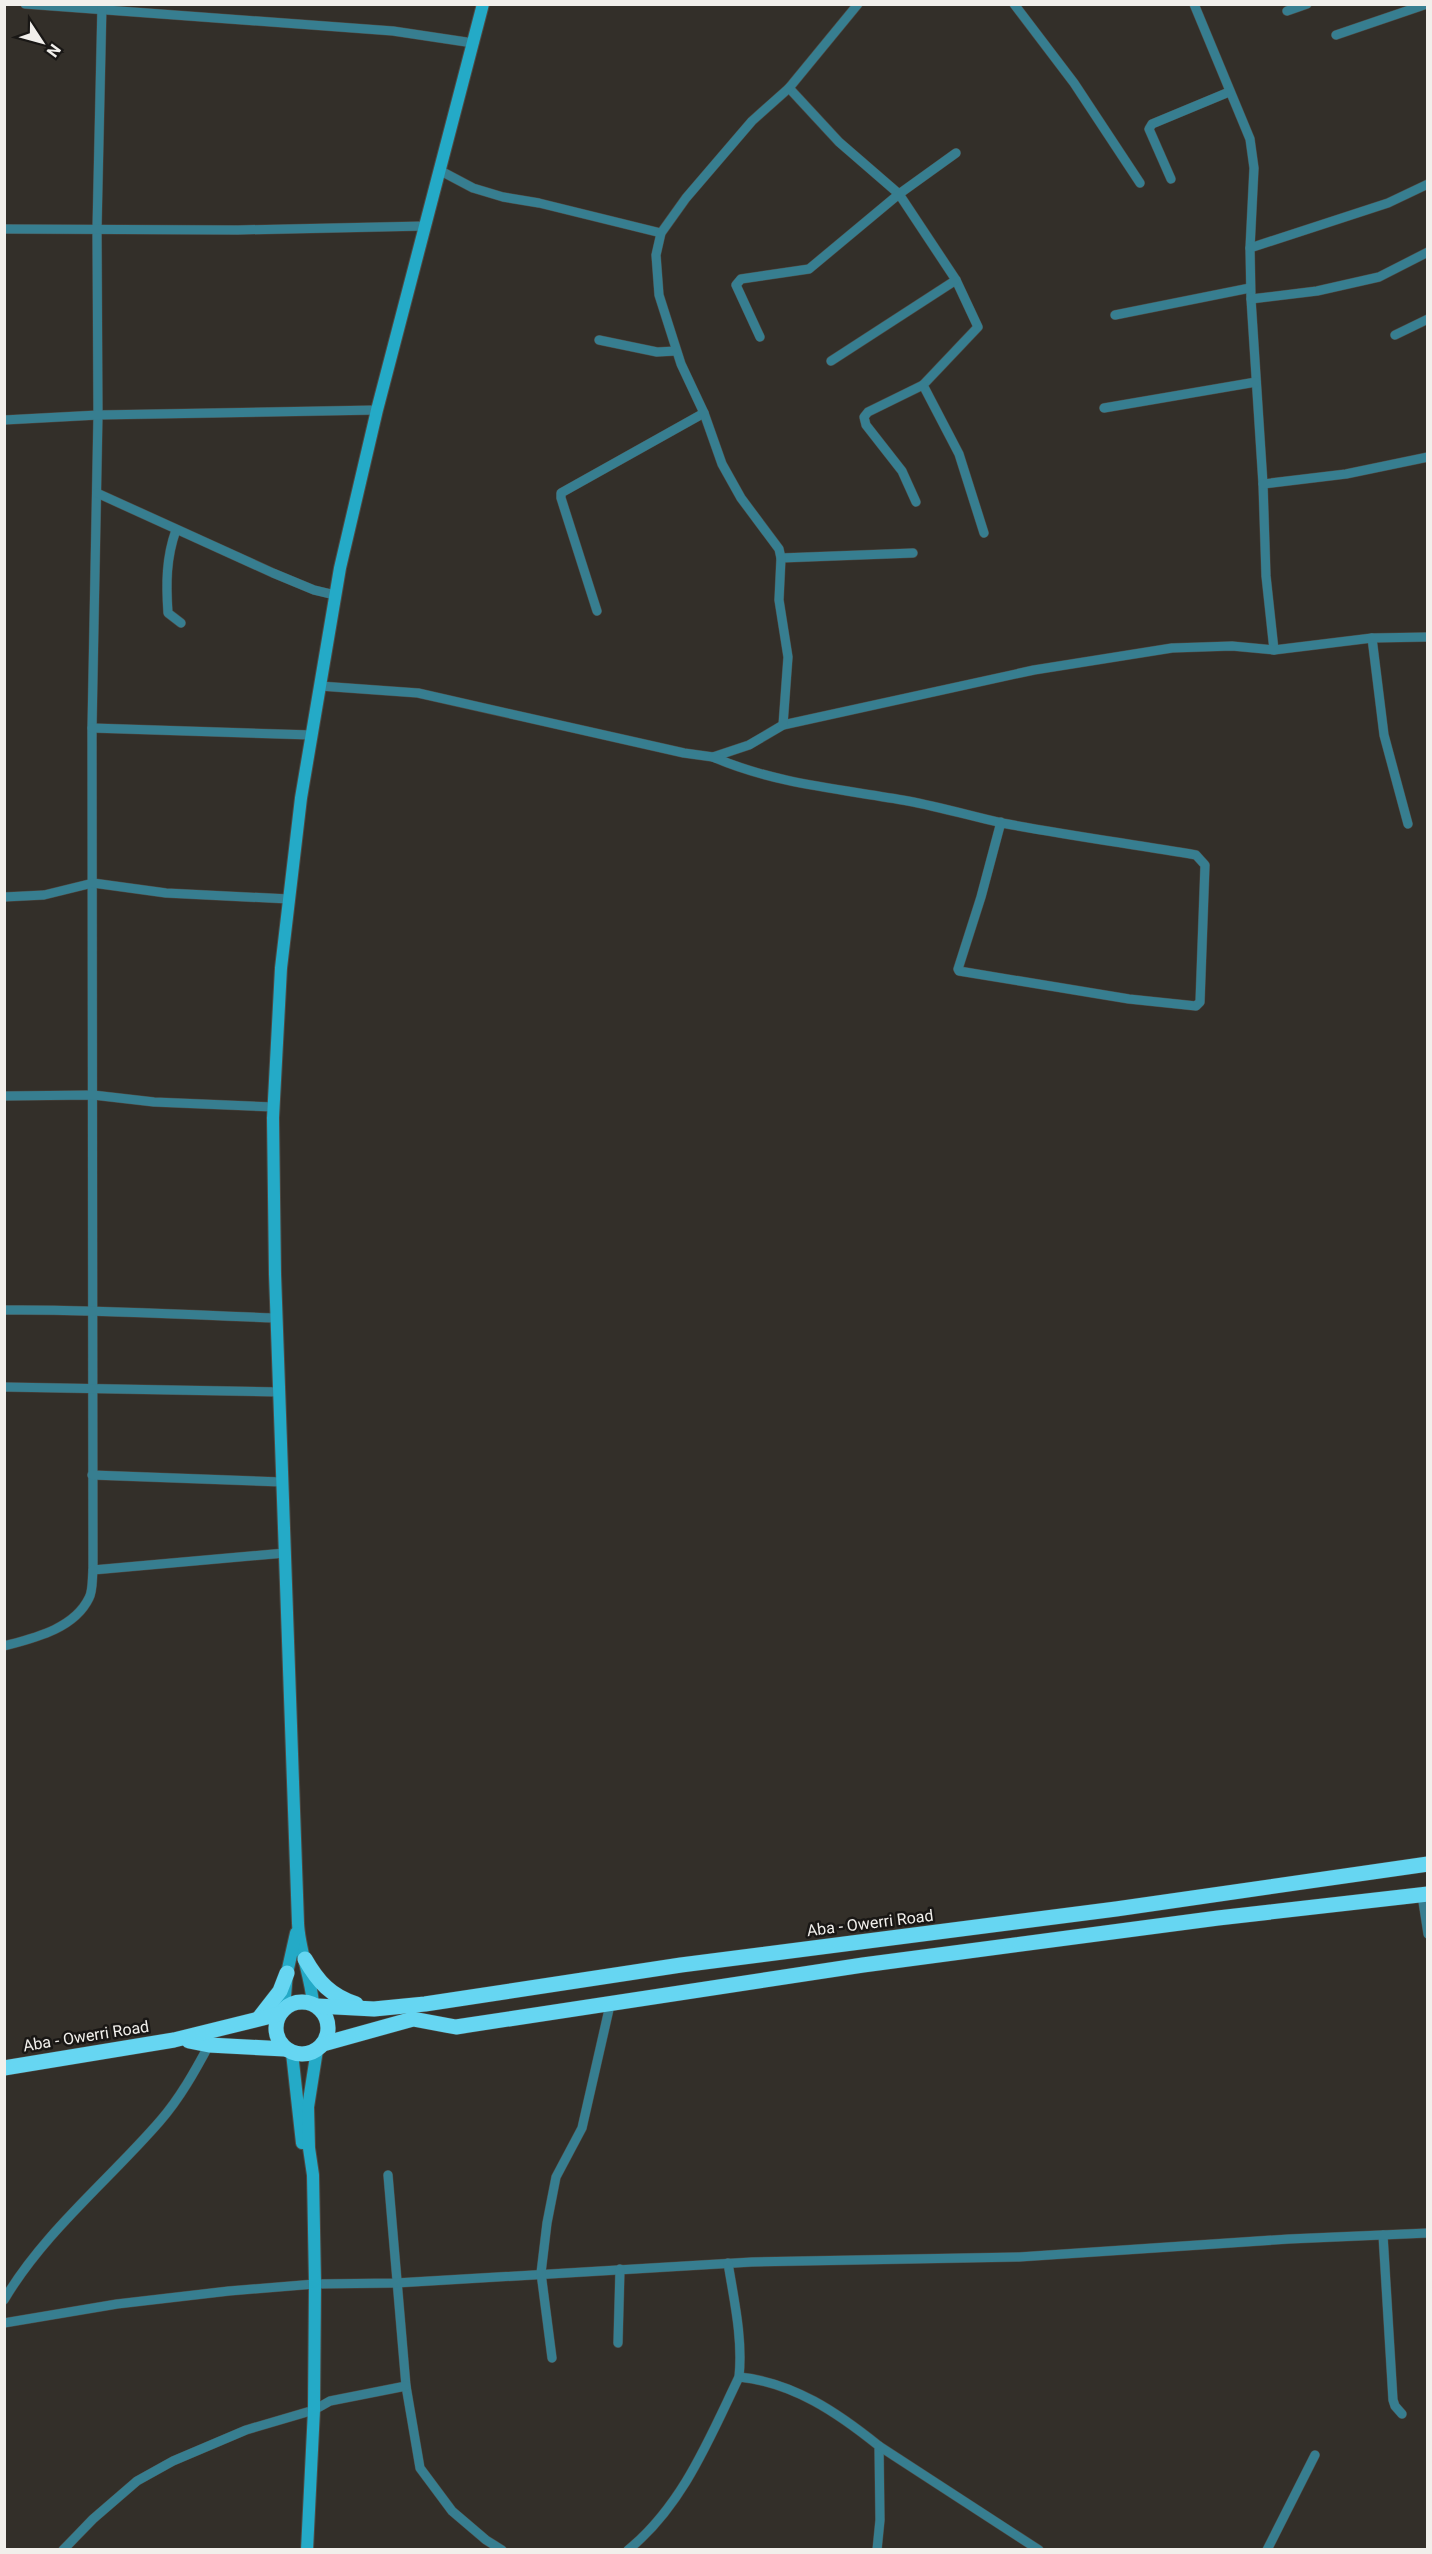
<svg xmlns="http://www.w3.org/2000/svg" width="1432" height="2554" font-family="Roboto,sans-serif">
  <style>
    .lines { fill: none; stroke-linecap: round; stroke-linejoin: round }
    .minor-casing { stroke: #4e4a44; stroke-width: 10 }
    .secondary-casing { stroke: #4e4a44; stroke-width: 14 }
    .trunk-casing { stroke: #4e4a44; stroke-width: 16 }
    .minor { stroke: #377e90; stroke-width: 9 }
    .secondary { stroke: #24aac7; stroke-width: 12 }
    .trunk { stroke: #66d6f2; stroke-width: 15 }
    .labels { text-anchor: middle; dominant-baseline: central; stroke-width: 5; stroke-linejoin: round; paint-order: stroke }
    .street-label { font-size: 16px; fill: #f1efeb; stroke: #191715 }
  </style>
  <rect width="100%" height="100%" fill="#332f29"/>
  <g class="lines">
    <g class="minor-casing">
      <g id="minor">
        <path d="M25,4L393,31L473,43"/>
        <path d="M102,4L97,229L98,415L92,728L93,1570L285,1553"/>
        <path d="M1014,4L1074,83L1140,183"/>
        <path d="M1194,4L1250,139L1254,168L1250,248L1251,299L1263,484L1266,576L1274,650"/>
        <path d="M1287,11L1307,4"/>
        <path d="M1336,35L1427,4"/>
        <path d="M789,88L839,142L899,194L956,280L978,327L923,385L959,454L984,533"/>
        <path d="M439,170L473,188L503,197L539,203L661,233"/>
        <path d="M1171,179L1149,129L1152,124L1229,92"/>
        <path d="M4,229L238,230L425,226"/>
        <path d="M1250,248L1388,203L1428,184"/>
        <path d="M1251,299L1317,291L1379,277L1428,252"/>
        <path d="M1115,315L1250,288"/>
        <path d="M1395,335L1428,319"/>
        <path d="M760,337L736,285L741,279L809,269L899,194L956,153"/>
        <path d="M599,340L657,352L676,351"/>
        <path d="M831,361L956,280"/>
        <path d="M1104,408L1256,382"/>
        <path d="M4,420L98,415L377,410"/>
        <path d="M1263,484L1346,474L1428,457"/>
        <path d="M97,493L273,573L314,590L335,595"/>
        <path d="M916,502L902,471L866,425L864,417L868,412L923,385"/>
        <path d="M176,530C166,558 166,584 168,613L181,623"/>
        <path d="M781,558L913,553"/>
        <path d="M597,611L561,498V493L704,413"/>
        <path d="M1372,638L1384,735L1408,824"/>
        <path d="M320,686L418,693L684,753L713,757L749,745L783,725L1034,670L1172,648L1232,646L1274,650L1372,638L1428,637"/>
        <path d="M783,725L788,657L779,600L781,558L779,549L741,498L722,464L704,413L681,364L659,295L656,255L661,233L686,198L752,121L789,88L858,4"/>
        <path d="M92,728L312,735"/>
        <path d="M713,757C775,784 842,789 908,801C940,807 971,816 1002,823C1066,835 1131,844 1196,855L1205,865L1200,1002L1196,1006L1129,999L959,971L958,969L981,897L1001,822"/>
        <path d="M4,897L44,895L93,883L166,893L289,899"/>
        <path d="M4,1096L93,1095L154,1102L274,1107"/>
        <path d="M4,1310C95,1309 186,1315 276,1318"/>
        <path d="M4,1387L280,1392"/>
        <path d="M92,1475L282,1482"/>
        <path d="M4,1646C34,1638 74,1629 89,1598C93,1591 92,1579 93,1570"/>
        <path d="M1422,1895L1428,1934"/>
        <path d="M388,2175L406,2386L420,2468L452,2511L486,2540L502,2550"/>
        <path d="M1383,2235L1393,2400L1395,2406L1402,2414"/>
        <path d="M4,2300C44,2232 109,2180 160,2121C180,2098 195,2071 209,2045"/>
        <path d="M4,2323L117,2304L229,2291L315,2284L396,2283L752,2262L1019,2257L1289,2239L1428,2233"/>
        <path d="M618,2343L620,2269"/>
        <path d="M552,2358L541,2273L547,2223L556,2177L582,2128L610,2005"/>
        <path d="M739,2377C793,2382 838,2413 879,2446L880,2520L877,2550"/>
        <path d="M879,2446L1039,2550"/>
        <path d="M63,2550L93,2519L137,2481L173,2461L246,2430L314,2410L330,2401L406,2386"/>
        <path d="M628,2550C683,2505 709,2439 739,2377C743,2339 734,2300 728,2263"/>
        <path d="M1267,2550L1315,2455"/>
      </g>
    </g>
    <g class="secondary-casing">
      <g id="secondary">
        <path d="M313,2004C311,1976 299,1950 298,1923L275,1274L273,1118L281,968L301,798L340,568L377,410L483,4"/>
        <path d="M284,2008L287,1973L296,1933"/>
        <path d="M292,2053L302,2143"/>
        <path d="M307,2550L314,2410L315,2284L313,2175L309,2148L308,2107L317,2050"/>
      </g>
    </g>
    <g class="trunk-casing">
      <g id="trunk">
        <path d="M305,1959C318,1982 331,1996 356,2004"/>
        <circle cx="302" cy="2028" r="26"/>
        <path d="M317,2006L374,2009L425,2004L681,1965L1116,1909L1428,1864"/>
        <path d="M259,2018L280,1991L287,1973"/>
        <path d="M189,2041L209,2045L285,2049"/>
        <path d="M323,2044L413,2019L456,2027L863,1965L1218,1918L1428,1894"/>
        <path d="M4,2068L174,2040L279,2014"/>
      </g>
    </g>
    <use href="#minor" class="minor"/>
    <use href="#secondary" class="secondary"/>
    <use href="#trunk" class="trunk"/>
  </g>
  <g class="labels">
    <g class="street-label">
      <text transform="translate(870 1923) rotate(-7)">Aba - Owerri Road</text>
      <text transform="translate(86 2036) rotate(-9)">Aba - Owerri Road</text>
    </g>
  </g>
  <rect width="1432" height="2554" fill="none" stroke="#f1efeb" stroke-width="12"/>
  <g transform="translate(42 42) rotate(126)" stroke="#191715" stroke-width="4.5" paint-order="stroke">
  <path d="M0-4.5L10 22L0 15L-10 22Z" fill="#f1efeb"/>
  <text y="-9" font-size="16" font-weight="bold" text-anchor="middle" fill="#f1efeb">N</text>
  </g>
</svg>
